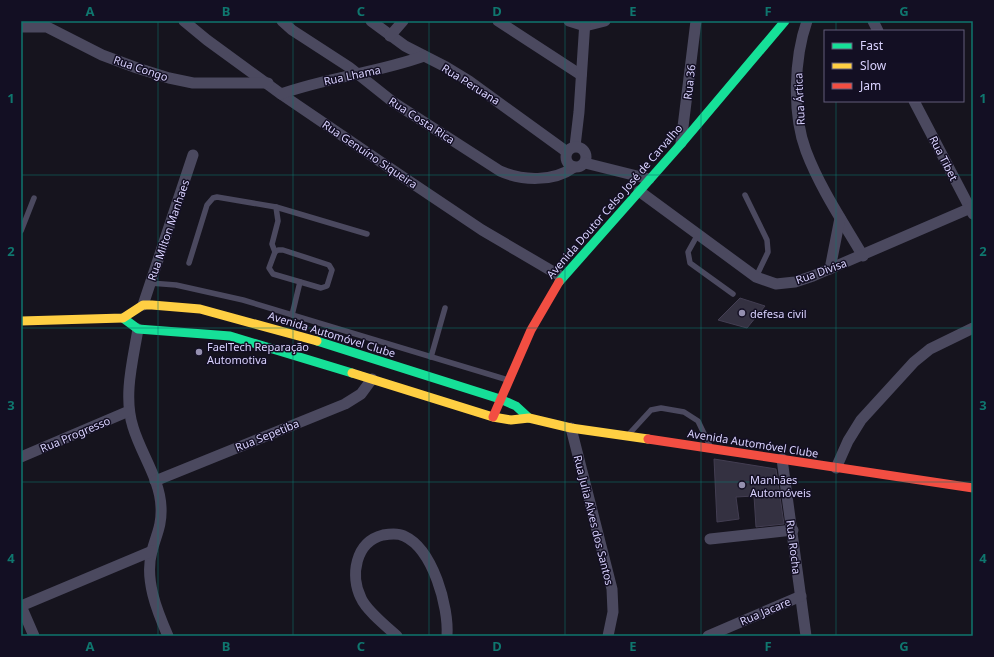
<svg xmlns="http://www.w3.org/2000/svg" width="994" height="657" font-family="'Noto Sans',sans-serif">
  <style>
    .building { fill: #343141; stroke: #433e52 }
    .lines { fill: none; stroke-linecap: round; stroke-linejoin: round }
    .lane { stroke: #4b495f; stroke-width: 5.5 }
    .street { stroke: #4b495f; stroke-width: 11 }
    .fast { stroke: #16e098; stroke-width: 9 }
    .slow { stroke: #ffcf43; stroke-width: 9 }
    .jam { stroke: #f24e42; stroke-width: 9 }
    .grid { fill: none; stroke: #0f766e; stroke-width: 1; stroke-opacity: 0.55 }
    .poi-dot { fill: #9590b0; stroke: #130f23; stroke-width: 1.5 }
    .labels { text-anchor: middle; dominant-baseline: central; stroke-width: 3; stroke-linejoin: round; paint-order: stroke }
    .street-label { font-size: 11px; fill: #d9d2fe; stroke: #130f23 }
    .poi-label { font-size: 11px; fill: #d9d2fe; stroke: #130f23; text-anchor: start }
    .neatline { fill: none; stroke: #0f766e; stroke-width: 1.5 }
    .grid-label { font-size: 13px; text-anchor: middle; font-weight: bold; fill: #0f766e }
  </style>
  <rect width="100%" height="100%" fill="#16141e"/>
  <g class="building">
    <path d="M740,298L765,306L747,328L718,320Z"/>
    <path d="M714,459L776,469L784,524L756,527L754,496L736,497L739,519L717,522Z"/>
  </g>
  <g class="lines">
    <g class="lane">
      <path d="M745,195L767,240L768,252L756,277"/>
      <path d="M276,207L367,234"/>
      <path d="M21,231L34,198"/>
      <path d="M698,234L688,252L690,263L733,294"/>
      <path d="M278,250H283L329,265L332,270L327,286L321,288L273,274L269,268L275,252Z"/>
      <path d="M189,263L207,205L213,198L217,197L276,207L278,221L272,244L275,252"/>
      <path d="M150,283L176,285L243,300L508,380"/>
      <path d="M292,315L300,282"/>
      <path d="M431,357L445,308"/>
      <path d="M629,434L651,410L661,408L684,412L698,421L710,446"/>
    </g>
    <g class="street">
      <path d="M184,21L207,40L281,94L400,175L482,230L562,277"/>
      <path d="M282,21L292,30L349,67L393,102L500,171C522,181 554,182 574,167"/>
      <path d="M371,21L405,46L446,67L469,81L567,152"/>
      <path d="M498,21L581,75"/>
      <path d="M569,21L585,26L605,21"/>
      <path d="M807,21C794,58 792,114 806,151C820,188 843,222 863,256"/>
      <path d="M873,21L878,31"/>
      <path d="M21,27H47L102,55L137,68L169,78L193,83H268"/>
      <path d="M390,36L403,21"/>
      <path d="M281,94C328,77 377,73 424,56"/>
      <path d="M914,101L973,214"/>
      <path d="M681,143L696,21"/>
      <path d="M575,146L579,112L585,21"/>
      <circle cx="576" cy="157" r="10"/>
      <path d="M585,163L649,179"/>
      <path d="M639,191L756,277L776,284L795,282L813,276L973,207"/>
      <path d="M830,269L840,218"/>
      <path d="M143,305L193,155"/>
      <path d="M138,329C133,360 123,396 133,427C141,454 160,479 161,507C162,526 156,535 152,551C144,579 157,611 168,636"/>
      <path d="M571,428L612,589L613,612L608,636"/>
      <path d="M21,457L129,411"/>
      <path d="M782,459L806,636"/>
      <path d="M836,468L848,441L861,420L914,362L930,349L973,328"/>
      <path d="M155,481L345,404L361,394L372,379"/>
      <path d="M710,539L793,530"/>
      <path d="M21,606L152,551"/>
      <path d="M21,606L34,636"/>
      <path d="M397,636C387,627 366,610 361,598C350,576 355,542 383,535C389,534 398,533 404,536C433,549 449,607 447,636"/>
      <path d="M708,636L801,596"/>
    </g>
    <g class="fast">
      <path d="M559,282L681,144L785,21"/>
      <path d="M123,318L138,329L230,336L352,373"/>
      <path d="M317,341L500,399L516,406L529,418"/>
    </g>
    <g class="slow">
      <path d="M21,321L123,318L143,305H152L200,309L317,341"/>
      <path d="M352,373L493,417L511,420L529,418L571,428L648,439"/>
    </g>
    <g class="jam">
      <path d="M493,417L531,330L559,282"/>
      <path d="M648,439L973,488"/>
    </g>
  </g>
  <path class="grid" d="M158,21V636M293,21V636M429,21V636M565,21V636M701,21V636M836,21V31M836,101V636M21,175H973M21,328H973M21,482H973"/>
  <g class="poi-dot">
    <circle cx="742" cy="313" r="4"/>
    <circle cx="199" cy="352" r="4"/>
    <circle cx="742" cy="485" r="4"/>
  </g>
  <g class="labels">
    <g class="street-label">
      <text transform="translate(141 68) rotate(19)">Rua Congo</text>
      <text transform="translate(352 75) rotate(-12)">Rua Lhama</text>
      <text transform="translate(689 82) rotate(-83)">Rua 36</text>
      <text transform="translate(471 84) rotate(32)">Rua Peruana</text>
      <text transform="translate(799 99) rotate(-93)">Rua Ártica</text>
      <text transform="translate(422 120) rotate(33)">Rua Costa Rica</text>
      <text transform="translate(370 154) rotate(34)">Rua Genuíno Siqueira</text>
      <text transform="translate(944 158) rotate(63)">Rua Tibet</text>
      <text transform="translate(614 201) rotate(-49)">Avenida Doutor Celso José de Carvalho</text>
      <text transform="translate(168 230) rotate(-71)">Rua Milton Manhaes</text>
      <text transform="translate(821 271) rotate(-20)">Rua Divisa</text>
      <text transform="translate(332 334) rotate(17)">Avenida Automóvel Clube</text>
      <text transform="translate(75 434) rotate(-23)">Rua Progresso</text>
      <text transform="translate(267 435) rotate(-22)">Rua Sepetiba</text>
      <text transform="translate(753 443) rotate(9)">Avenida Automóvel Clube</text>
      <text transform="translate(594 520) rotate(76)">Rua Julia Alves dos Santos</text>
      <text transform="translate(794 547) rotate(83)">Rua Rocha</text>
      <text transform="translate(765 611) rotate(-23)">Rua Jacare</text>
    </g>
    <g class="poi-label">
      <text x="750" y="313">defesa civil</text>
      <text x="207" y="346">FaelTech Reparação<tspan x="207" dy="13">Automotiva</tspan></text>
      <text x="750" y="479">Manhães<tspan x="750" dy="13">Automóveis</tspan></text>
    </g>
  </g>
  <rect width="994" height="657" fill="none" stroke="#130f23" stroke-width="44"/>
  <rect x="824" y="30" width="140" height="72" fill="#130f23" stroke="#625d7b"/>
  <rect x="832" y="43" width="20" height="6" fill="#16e098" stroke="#625d7b"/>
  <text x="860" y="50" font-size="12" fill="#d9d2fe">Fast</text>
  <rect x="832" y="63" width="20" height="6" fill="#ffcf43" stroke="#625d7b"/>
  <text x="860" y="70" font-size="12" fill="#d9d2fe">Slow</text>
  <rect x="832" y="83" width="20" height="6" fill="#f24e42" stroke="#625d7b"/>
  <text x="860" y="90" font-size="12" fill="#d9d2fe">Jam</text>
  <rect x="22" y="22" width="950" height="613" class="neatline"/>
  <g class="grid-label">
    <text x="90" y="16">A</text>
    <text x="226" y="16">B</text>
    <text x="361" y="16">C</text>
    <text x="497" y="16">D</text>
    <text x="633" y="16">E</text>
    <text x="768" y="16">F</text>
    <text x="904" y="16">G</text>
    <text x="11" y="103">1</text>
    <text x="983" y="103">1</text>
    <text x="11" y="256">2</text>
    <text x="983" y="256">2</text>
    <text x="11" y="410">3</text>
    <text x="983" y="410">3</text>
    <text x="11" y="563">4</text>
    <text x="983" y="563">4</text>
    <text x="90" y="651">A</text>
    <text x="226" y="651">B</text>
    <text x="361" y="651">C</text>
    <text x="497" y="651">D</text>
    <text x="633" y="651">E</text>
    <text x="768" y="651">F</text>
    <text x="904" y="651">G</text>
  </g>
</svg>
